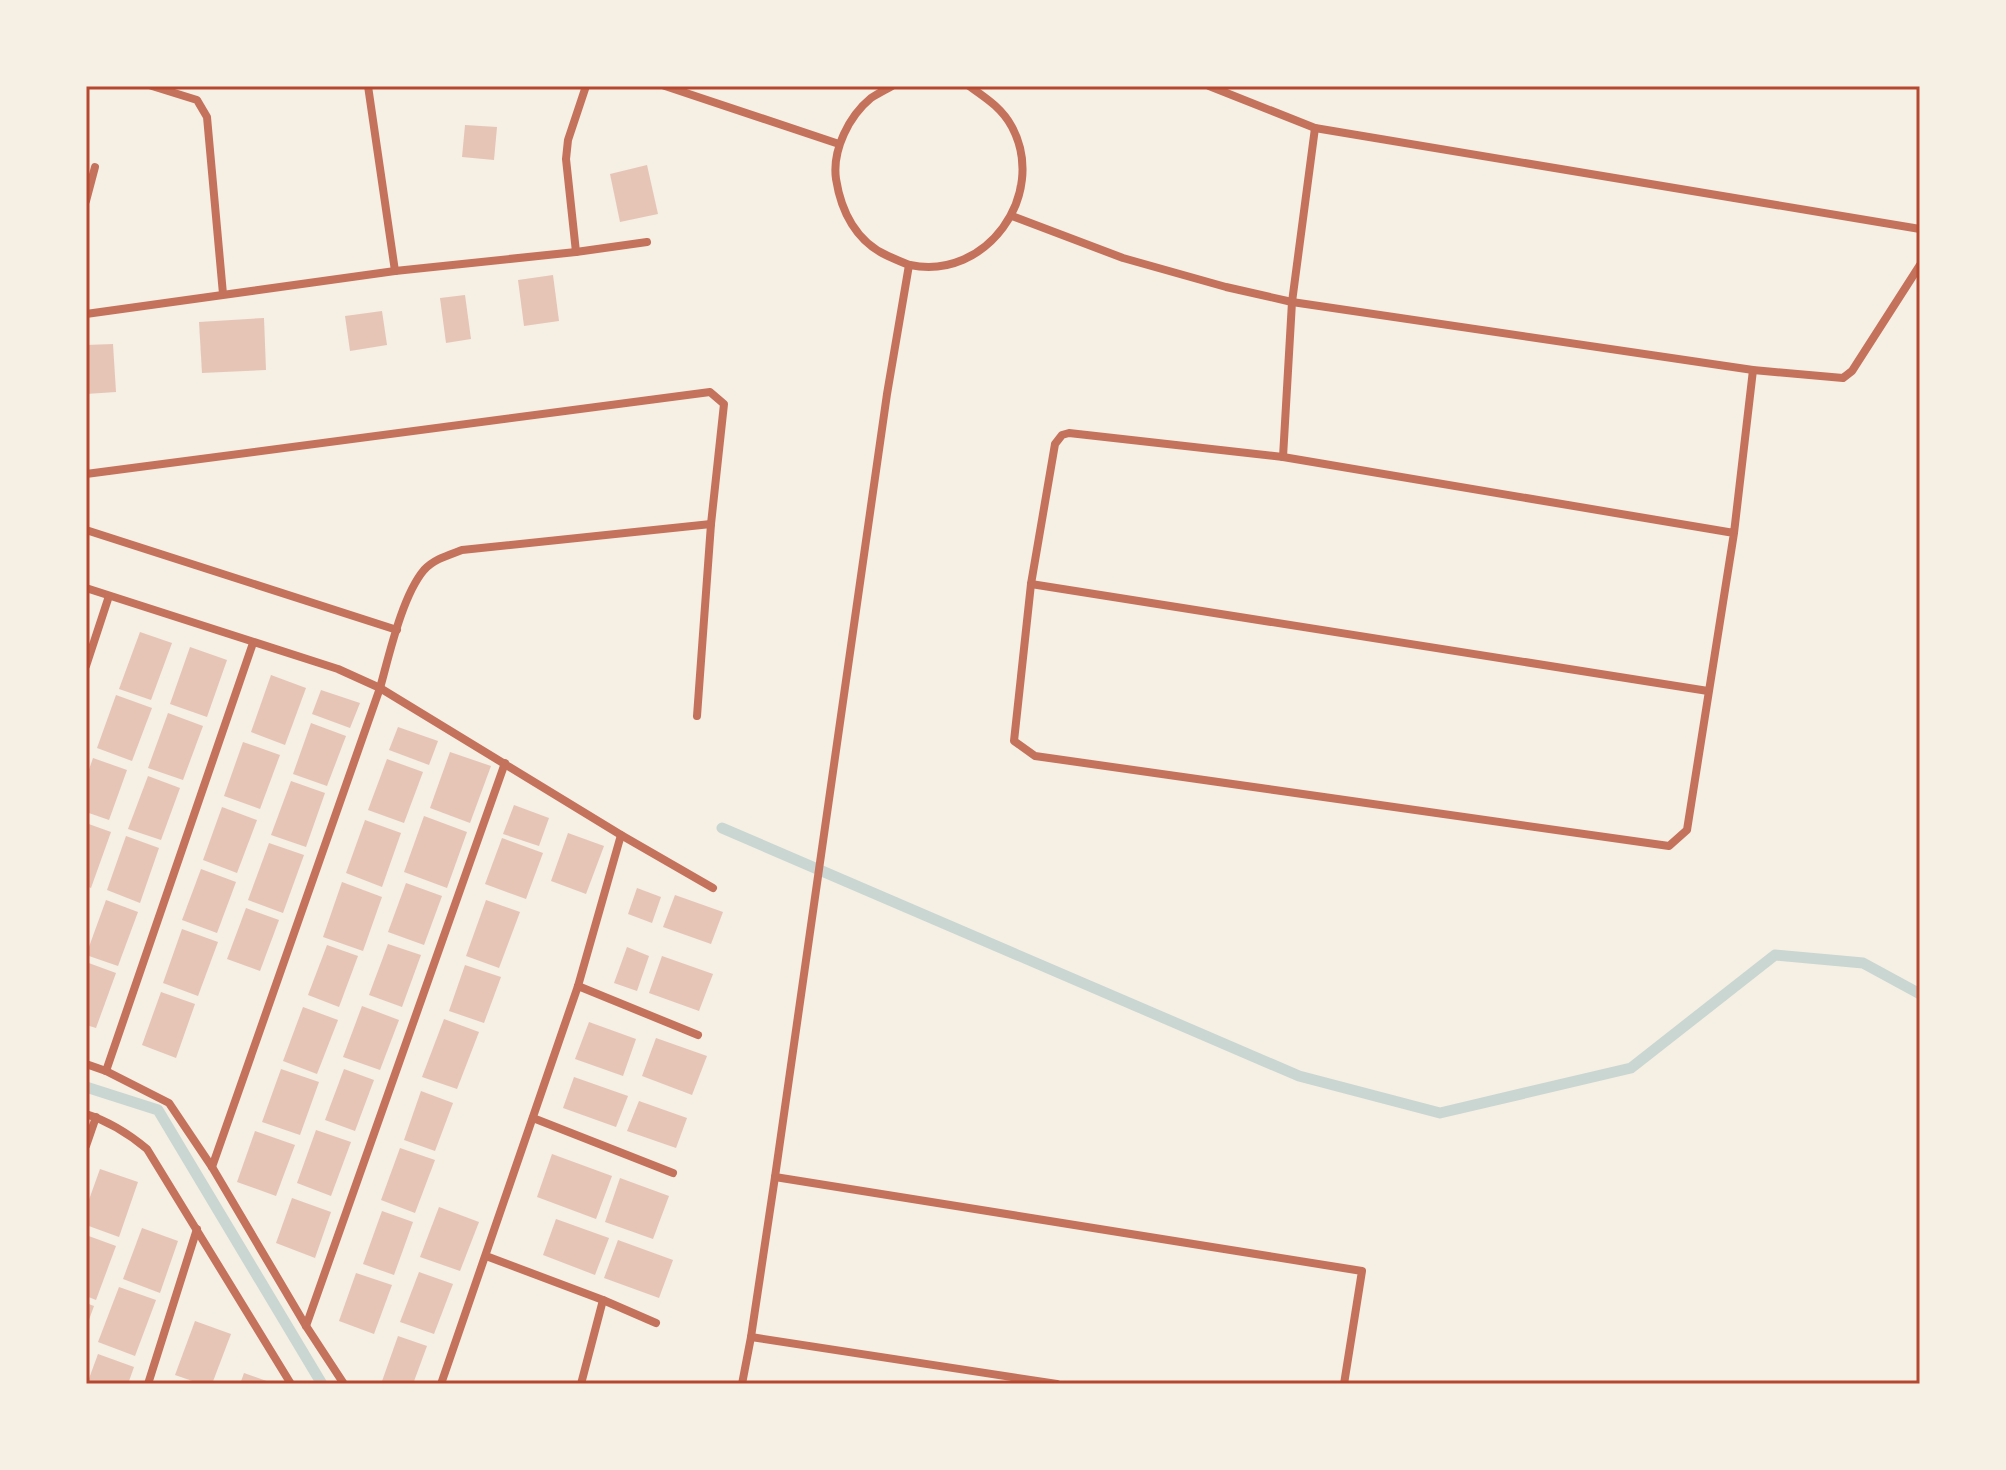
<svg xmlns="http://www.w3.org/2000/svg" width="2006" height="1470" font-family="Ubuntu,sans-serif">
  <style>
    .lines { fill: none; stroke-linecap: round; stroke-linejoin: round }
    .stream { stroke: #c9d6d2; stroke-width: 11 }
    .building { fill: #e6c5b7 }
    .minor { stroke: #c5725c; stroke-width: 8 }
    .neatline { fill: none; stroke: #b5482f; stroke-width: 3 }
  </style>
  <rect width="100%" height="100%" fill="#f6efe4"/>
  <g class="lines">
    <g class="stream">
      <path d="M722,828L1299,1076L1440,1113L1631,1068L1775,955L1863,963L1920,994"/>
      <path d="M86,1087L158,1110L322,1384"/>
    </g>
  </g>
  <g class="building">
    <path d="M465,125L497,127L494,160L462,157Z"/>
    <path d="M647,165L658,214L620,222L610,174Z"/>
    <path d="M553,275L559,321L524,326L518,280Z"/>
    <path d="M465,295L471,339L446,343L440,298Z"/>
    <path d="M382,311L387,345L350,351L345,316Z"/>
    <path d="M264,318L266,370L202,373L199,322Z"/>
    <path d="M113,344L116,392L86,394V345Z"/>
    <path d="M140,632L172,643L151,700L119,689Z"/>
    <path d="M190,647L227,660L207,717L170,704Z"/>
    <path d="M271,675L306,688L285,745L251,732Z"/>
    <path d="M321,690L360,703L350,728L312,714Z"/>
    <path d="M116,695L152,708L132,761L97,748Z"/>
    <path d="M168,713L203,726L183,780L148,768Z"/>
    <path d="M311,723L346,736L327,786L293,774Z"/>
    <path d="M398,727L438,741L429,765L389,750Z"/>
    <path d="M243,742L280,755L260,809L224,796Z"/>
    <path d="M450,752L491,766L470,823L430,808Z"/>
    <path d="M93,758L127,770L109,820L86,812V778Z"/>
    <path d="M387,759L423,772L404,823L368,810Z"/>
    <path d="M148,776L180,788L161,840L128,829Z"/>
    <path d="M291,781L325,793L306,847L271,835Z"/>
    <path d="M514,805L549,818L539,846L503,834Z"/>
    <path d="M222,807L257,820L237,873L203,860Z"/>
    <path d="M424,816L467,832L447,888L404,872Z"/>
    <path d="M365,820L401,833L382,887L346,873Z"/>
    <path d="M86,823L111,832L91,888L86,886Z"/>
    <path d="M568,833L604,846L586,894L551,881Z"/>
    <path d="M126,836L159,848L140,903L107,890Z"/>
    <path d="M502,838L543,853L526,899L485,884Z"/>
    <path d="M269,843L304,855L283,913L248,900Z"/>
    <path d="M201,869L236,882L217,933L182,920Z"/>
    <path d="M342,882L382,897L363,951L323,937Z"/>
    <path d="M406,883L442,896L424,945L388,932Z"/>
    <path d="M637,888L661,897L652,923L628,914Z"/>
    <path d="M675,895L723,912L711,944L663,927Z"/>
    <path d="M106,900L138,912L118,966L86,955Z"/>
    <path d="M486,900L520,912L499,968L466,956Z"/>
    <path d="M246,908L279,920L260,971L227,959Z"/>
    <path d="M182,929L218,942L198,996L163,983Z"/>
    <path d="M388,944L421,955L402,1007L369,995Z"/>
    <path d="M327,945L358,956L339,1007L308,995Z"/>
    <path d="M627,947L649,956L637,991L614,983Z"/>
    <path d="M662,956L713,974L699,1011L649,993Z"/>
    <path d="M86,962L116,973L96,1028L86,1025Z"/>
    <path d="M465,965L501,977L484,1023L449,1011Z"/>
    <path d="M161,992L195,1004L176,1058L142,1045Z"/>
    <path d="M362,1006L399,1020L380,1070L343,1057Z"/>
    <path d="M303,1007L338,1020L317,1074L283,1061Z"/>
    <path d="M444,1019L479,1032L457,1089L422,1077Z"/>
    <path d="M589,1022L636,1039L623,1076L575,1059Z"/>
    <path d="M656,1038L707,1056L692,1095L642,1076Z"/>
    <path d="M281,1069L319,1082L300,1135L262,1122Z"/>
    <path d="M344,1069L374,1080L355,1131L325,1120Z"/>
    <path d="M574,1077L628,1096L616,1127L563,1108Z"/>
    <path d="M421,1091L453,1103L435,1151L404,1140Z"/>
    <path d="M639,1101L687,1118L676,1148L627,1131Z"/>
    <path d="M316,1130L351,1142L331,1196L297,1183Z"/>
    <path d="M255,1131L295,1145L276,1196L237,1182Z"/>
    <path d="M400,1148L435,1160L415,1213L381,1200Z"/>
    <path d="M552,1154L612,1176L596,1219L537,1197Z"/>
    <path d="M100,1169L138,1182L119,1237L86,1225V1208Z"/>
    <path d="M620,1178L669,1196L653,1239L605,1222Z"/>
    <path d="M292,1198L331,1212L315,1258L276,1243Z"/>
    <path d="M439,1207L479,1222L460,1271L420,1257Z"/>
    <path d="M382,1211L413,1222L394,1275L363,1264Z"/>
    <path d="M556,1219L609,1238L595,1275L543,1255Z"/>
    <path d="M142,1228L178,1241L160,1293L123,1279Z"/>
    <path d="M86,1235L116,1246L96,1300L86,1296Z"/>
    <path d="M618,1240L673,1260L659,1298L604,1278Z"/>
    <path d="M419,1272L453,1284L434,1334L400,1322Z"/>
    <path d="M356,1273L392,1285L374,1334L339,1321Z"/>
    <path d="M119,1287L156,1300L135,1356L98,1342Z"/>
    <path d="M86,1303L94,1306L86,1328Z"/>
    <path d="M195,1321L231,1334L212,1384H201L175,1375Z"/>
    <path d="M398,1336L427,1346L413,1384H381Z"/>
    <path d="M98,1354L134,1367L128,1384H87Z"/>
    <path d="M244,1373L275,1384H240Z"/>
  </g>
  <g class="lines">
    <g class="minor">
      <path d="M152,86L197,100L207,117L223,294"/>
      <path d="M368,86L395,271"/>
      <path d="M665,86L839,144"/>
      <path d="M892,86C885,90 877,94 871,98C849,116 832,150 836,179C841,211 856,242 888,256C895,259 903,263 910,265C986,281 1048,195 1012,127C1002,108 986,98 969,86"/>
      <path d="M1209,86L1315,128L1920,229"/>
      <path d="M86,201L95,167"/>
      <path d="M1012,216L1123,258L1226,287L1292,302L1753,370L1843,378L1852,371L1920,265"/>
      <path d="M576,252L566,159L568,140L586,86"/>
      <path d="M86,314L395,271L576,252L647,242"/>
      <path d="M1283,457L1292,302L1315,128"/>
      <path d="M86,474L710,392L724,404L711,524L697,716"/>
      <path d="M86,530L397,630"/>
      <path d="M1734,533L1283,457L1069,433L1062,435L1055,444L1031,584L1014,741L1035,756L1669,846L1687,830L1734,533L1753,370"/>
      <path d="M1031,584L1708,691"/>
      <path d="M86,588L338,669L380,688L621,835L713,888"/>
      <path d="M86,666L109,596"/>
      <path d="M578,986L698,1035"/>
      <path d="M86,1064L106,1071L169,1103L212,1167L306,1326L344,1384"/>
      <path d="M106,1071L253,643"/>
      <path d="M86,1114C108,1121 129,1134 147,1149L291,1384"/>
      <path d="M533,1118L673,1173"/>
      <path d="M86,1146L96,1117"/>
      <path d="M212,1167L380,688C389,656 402,596 424,570C434,559 449,555 462,550L711,524"/>
      <path d="M775,1177L1362,1271L1344,1384"/>
      <path d="M486,1256L603,1300L656,1323"/>
      <path d="M306,1326L505,763"/>
      <path d="M751,1337L1057,1384"/>
      <path d="M148,1384L197,1229"/>
      <path d="M441,1384L578,986L621,835"/>
      <path d="M581,1384L603,1300"/>
      <path d="M742,1384L751,1337L775,1177L887,394L909,265"/>
    </g>
  </g>
  <rect width="2006" height="1470" fill="none" stroke="#f6efe4" stroke-width="176"/>
  <rect x="88" y="88" width="1830" height="1294" class="neatline"/>
</svg>
